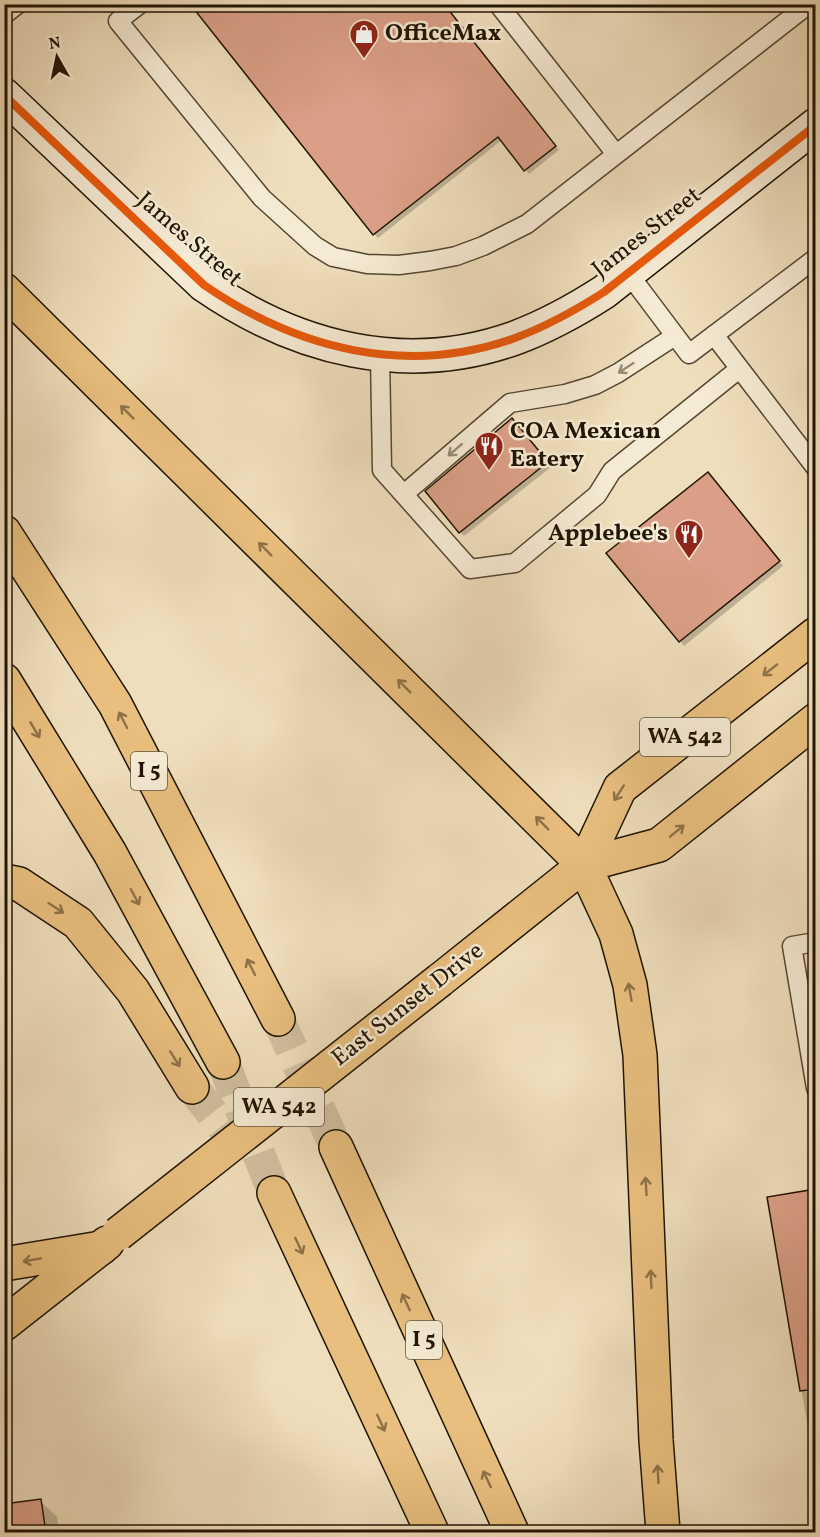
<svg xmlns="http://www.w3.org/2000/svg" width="820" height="1537" font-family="Vollkorn,serif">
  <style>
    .shadow { fill: #0003 }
    .building { fill: #da9f86; stroke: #201404; stroke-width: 1.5 }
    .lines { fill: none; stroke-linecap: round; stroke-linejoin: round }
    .highway-tunnel { stroke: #d0c0a0; stroke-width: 33; stroke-dasharray: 33 16; stroke-linecap: butt }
    .lane-casing { stroke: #544632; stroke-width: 21 }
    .secondary-casing { stroke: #201404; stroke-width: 36 }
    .primary-casing { stroke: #201404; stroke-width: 36 }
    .highway-casing { stroke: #201404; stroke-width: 36 }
    .lane { stroke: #f5ead3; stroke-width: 18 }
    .secondary { stroke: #f5ead3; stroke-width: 33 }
    .primary { stroke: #e8bf7e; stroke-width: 33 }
    .highway { stroke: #e8bf7e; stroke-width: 33 }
    .primary-bridge-casing { stroke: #201404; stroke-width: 36; stroke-linecap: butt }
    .primary-bridge { stroke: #e8bf7e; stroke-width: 33 }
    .cycleway-casing { stroke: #f5ead3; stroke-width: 11 }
    .cycleway { stroke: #e8590c; stroke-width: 8 }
    .oneway { stroke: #958a76 }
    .oneway2 { stroke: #8e7247 }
    .labels { text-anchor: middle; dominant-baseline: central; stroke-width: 5; stroke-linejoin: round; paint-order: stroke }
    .shield { fill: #f5ead3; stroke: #605442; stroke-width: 1.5 }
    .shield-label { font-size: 22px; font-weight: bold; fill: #201404 }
    .poi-label { font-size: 24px; font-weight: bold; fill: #201404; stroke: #f5ead3; text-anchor: start }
    .street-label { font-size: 24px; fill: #201404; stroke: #f5ead3 }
  </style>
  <rect width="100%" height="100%" fill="#efdebc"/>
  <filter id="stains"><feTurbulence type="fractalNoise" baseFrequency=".00333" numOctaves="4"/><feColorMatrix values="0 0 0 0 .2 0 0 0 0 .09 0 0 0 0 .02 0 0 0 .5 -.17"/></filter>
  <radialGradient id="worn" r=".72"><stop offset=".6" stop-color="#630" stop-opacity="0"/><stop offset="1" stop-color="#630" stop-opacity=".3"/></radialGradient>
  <g class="shadow">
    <path d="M443,4L559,150L529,174L502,140L378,238L374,234Z"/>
    <path d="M516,424L551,467L464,536L460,532Z"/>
    <path d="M712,478L783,566L684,646L608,553Z"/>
    <path d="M816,1190V1432H813L808,1428L769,1198Z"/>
    <path d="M40,1501L57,1517L59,1532H4Z"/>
  </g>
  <g class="building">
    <path d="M190,4H444L556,146L524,171L498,137L373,235Z"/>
    <path d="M512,418L548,462L459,533L425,491Z"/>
    <path d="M708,472L780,561L679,642L606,553Z"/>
    <path d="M816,1189V1389L800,1391L767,1197Z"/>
    <path d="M41,1499L46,1533H4V1504Z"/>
  </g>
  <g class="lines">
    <g class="highway-tunnel">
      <path d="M278,1019L336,1147"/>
      <path d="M223,1062L274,1193"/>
      <path d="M192,1087L251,1163"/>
    </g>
    <g class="lane-casing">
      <g id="lane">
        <path d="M140,4L118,21L262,198L315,246L333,257L367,264L399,265L430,261L456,256L483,246L527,224L809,4"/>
        <path d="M498,4L616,154"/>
        <path d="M4,15L18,4"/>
        <path d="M628,273L689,354L816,258"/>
        <path d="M714,335L816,468"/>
        <path d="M380,355L382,470L470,569L515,563L597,495L612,471L739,369"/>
        <path d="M404,494L510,403L565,394L595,385L618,373L675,336"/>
        <path d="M816,942L792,946L816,1088"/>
      </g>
    </g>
    <g class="secondary-casing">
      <path id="secondary" d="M4,95L204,285C297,349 406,377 515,338C547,326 576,310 604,292L816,125"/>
    </g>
    <g class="primary-casing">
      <g id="primary">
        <path d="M584,865L620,788L816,634"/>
        <path d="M440,980L584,865L659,845L816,720"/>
        <path d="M4,1324L107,1243"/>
      </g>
    </g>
    <g class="highway-casing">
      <g id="highway">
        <path d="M4,290L584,865L616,934L630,985L640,1055L656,1440L663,1532"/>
        <path d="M4,532L115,704L278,1019"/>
        <path d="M4,680L110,853L223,1062"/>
        <path d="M4,881L19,884L78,923L133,991L192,1087"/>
        <path d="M336,1147L512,1532"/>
        <path d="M274,1193L432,1532"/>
        <path d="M4,1264L101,1248"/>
      </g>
    </g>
    <use href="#lane" class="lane"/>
    <use href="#secondary" class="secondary"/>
    <use href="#primary" class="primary"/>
    <use href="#highway" class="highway"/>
    <g class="primary-bridge-casing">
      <path id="primary-bridge" d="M118,1234L440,980"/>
    </g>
    <use href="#primary-bridge" class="primary-bridge"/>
    <g class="cycleway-casing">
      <path id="cycleway" d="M4,95L204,285C297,349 406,377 515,338C547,326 576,310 604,292L816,125"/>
    </g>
    <use href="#cycleway" class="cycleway"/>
  </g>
  <defs><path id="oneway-shaft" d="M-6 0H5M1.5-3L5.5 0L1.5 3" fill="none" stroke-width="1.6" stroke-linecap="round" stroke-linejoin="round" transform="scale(1.5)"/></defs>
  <g class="oneway">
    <use href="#oneway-shaft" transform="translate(626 368) rotate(147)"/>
    <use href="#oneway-shaft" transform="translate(455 450) rotate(139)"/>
  </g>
  <g class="oneway2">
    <use href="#oneway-shaft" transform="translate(127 412) rotate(-135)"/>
    <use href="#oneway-shaft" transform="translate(265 549) rotate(-135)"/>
    <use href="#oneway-shaft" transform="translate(770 670) rotate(142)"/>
    <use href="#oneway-shaft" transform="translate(404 686) rotate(-135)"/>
    <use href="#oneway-shaft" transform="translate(123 720) rotate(-117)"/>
    <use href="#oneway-shaft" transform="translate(35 730) rotate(59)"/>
    <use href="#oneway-shaft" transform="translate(619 793) rotate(123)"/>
    <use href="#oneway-shaft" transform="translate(542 823) rotate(-135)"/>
    <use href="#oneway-shaft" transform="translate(677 831) rotate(-39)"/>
    <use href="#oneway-shaft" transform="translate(135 897) rotate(62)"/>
    <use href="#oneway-shaft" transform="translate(56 908) rotate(33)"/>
    <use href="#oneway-shaft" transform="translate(251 967) rotate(-117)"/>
    <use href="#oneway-shaft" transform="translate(630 992) rotate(-100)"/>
    <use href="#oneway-shaft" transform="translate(175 1059) rotate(58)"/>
    <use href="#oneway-shaft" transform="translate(646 1186) rotate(-93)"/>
    <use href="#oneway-shaft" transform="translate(299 1246) rotate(65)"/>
    <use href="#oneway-shaft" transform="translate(32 1260) rotate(170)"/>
    <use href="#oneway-shaft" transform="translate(651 1279) rotate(-93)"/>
    <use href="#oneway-shaft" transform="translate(406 1302) rotate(-115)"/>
    <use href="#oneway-shaft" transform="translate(381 1423) rotate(65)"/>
    <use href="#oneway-shaft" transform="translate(658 1474) rotate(-93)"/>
    <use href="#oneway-shaft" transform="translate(487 1479) rotate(-115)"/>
  </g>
  <defs>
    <g id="shop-pin" transform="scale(1.5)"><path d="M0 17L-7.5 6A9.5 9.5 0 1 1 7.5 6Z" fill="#8f2418" stroke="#f5ead3"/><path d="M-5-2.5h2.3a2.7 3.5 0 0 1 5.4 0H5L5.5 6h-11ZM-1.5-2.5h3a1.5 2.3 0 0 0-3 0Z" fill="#fff"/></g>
    <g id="restaurant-pin" transform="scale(1.5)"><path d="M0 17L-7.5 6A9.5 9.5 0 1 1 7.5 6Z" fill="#8f2418" stroke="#f5ead3"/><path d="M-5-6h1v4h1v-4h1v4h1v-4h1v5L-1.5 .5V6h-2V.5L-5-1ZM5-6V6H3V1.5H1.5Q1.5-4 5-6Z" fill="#fff"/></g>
  </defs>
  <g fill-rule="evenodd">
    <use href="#shop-pin" x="364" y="34"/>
    <use href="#restaurant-pin" x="489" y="446"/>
    <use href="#restaurant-pin" x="689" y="534"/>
  </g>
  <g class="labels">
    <g class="shield">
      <rect x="640" y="718" width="90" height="38" rx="4.5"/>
      <rect x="131" y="752" width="36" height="38" rx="4.5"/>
      <rect x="234" y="1088" width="90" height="38" rx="4.5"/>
      <rect x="406" y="1321" width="36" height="38" rx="4.5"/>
    </g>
    <g class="shield-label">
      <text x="685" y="737">WA 542</text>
      <text x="149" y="771">I 5</text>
      <text x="279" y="1107">WA 542</text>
      <text x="424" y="1340">I 5</text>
    </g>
    <g class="poi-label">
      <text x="385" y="34">OfficeMax</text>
      <text x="510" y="432">COA Mexican<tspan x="510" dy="28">Eatery</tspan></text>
      <text x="668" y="534" text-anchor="end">Applebee's</text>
    </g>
    <g class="street-label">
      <text transform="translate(647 233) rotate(-38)">James Street</text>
      <text transform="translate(189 240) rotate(41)">James Street</text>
      <text transform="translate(408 1005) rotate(-38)">East Sunset Drive</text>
    </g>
  </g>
  <rect width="820" height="1537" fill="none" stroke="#efdebc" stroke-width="24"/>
  <rect x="6" y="6" width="808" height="1525" fill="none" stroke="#201404" stroke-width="3"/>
  <rect x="12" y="12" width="796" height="1513" fill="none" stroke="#201404" stroke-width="1.5"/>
  <g transform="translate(57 57) rotate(351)" stroke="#f5ead3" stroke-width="4.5" paint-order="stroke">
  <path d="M0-4.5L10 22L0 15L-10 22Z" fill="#201404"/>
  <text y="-9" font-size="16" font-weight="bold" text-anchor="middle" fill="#201404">N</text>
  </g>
  <rect width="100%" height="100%" filter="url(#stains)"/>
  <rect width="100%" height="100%" fill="url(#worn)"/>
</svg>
